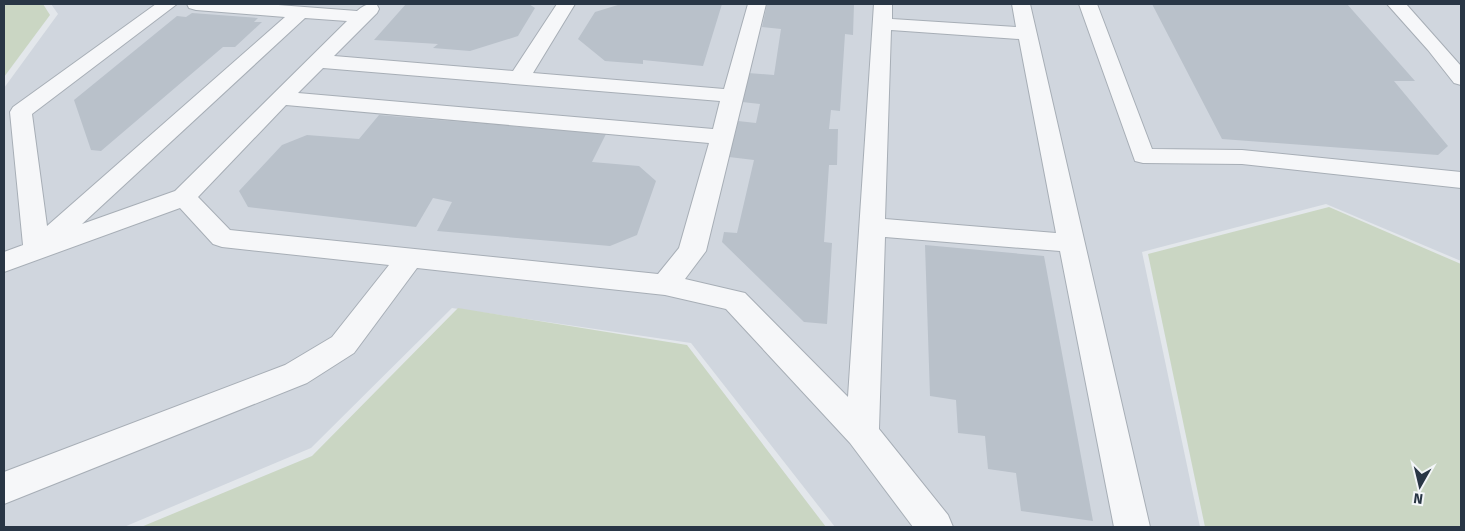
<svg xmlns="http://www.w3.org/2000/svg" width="1465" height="531" font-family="'Fira Sans',sans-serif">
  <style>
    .built { fill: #d0d6de }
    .green { fill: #cad6c3 }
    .building { fill: #b9c1ca }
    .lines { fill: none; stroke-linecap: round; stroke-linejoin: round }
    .minor-casing { stroke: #a7aeb6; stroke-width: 2 }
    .minor { fill: #f6f7f9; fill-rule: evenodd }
  </style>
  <rect width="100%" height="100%" fill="#e3e7eb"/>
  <path class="built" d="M51,4H1461V261L1326,204L1142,252L1200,527H835L691,343L452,308L311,448L124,527H4V88L58,14Z"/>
  <g class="green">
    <path d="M4,4H43L50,15L4,77Z"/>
    <path d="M1329,207L1461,264V527H1205L1148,254Z"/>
    <path d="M458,308L687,345L826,527H141L312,456Z"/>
  </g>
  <g class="building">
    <path d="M406,4H529L535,8L518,36L470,51L433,48L438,44L374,40Z"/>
    <path d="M621,4H722L703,66L643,60V64L605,61L578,39L595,12Z"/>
    <path d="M767,4H854L853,35L845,34L840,111L831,110L829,129H838L837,165H829L824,242L832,243L827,324L804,322L722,242L724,232L737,233L754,160L729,157L738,121L756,123L760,104L742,102L748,73L774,75L781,29L762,27Z"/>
    <path d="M1152,4H1347L1415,81H1394L1448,146L1438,155L1222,139Z"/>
    <path d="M192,13L258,18L254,22H262L235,47H223L101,151L91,150L74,100L177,16L186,17Z"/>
    <path d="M379,115L606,134L592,162L639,166L656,181L637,235L610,246L437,231L452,202L433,198L416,227L248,207L239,191L282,145L307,135L359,139Z"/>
    <path d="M925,245L1044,256L1093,521L1021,511L1016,473L988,469L985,436L958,433L956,400L930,396Z"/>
  </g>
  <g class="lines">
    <g class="minor-casing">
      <g id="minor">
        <path d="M156,4H177L32,114L47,226L285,17L196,10L189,8L187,4H265L357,11C364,5 368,3 377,5L379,9L377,13L334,56L513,71L557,4H575L533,73L724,89L748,4H766L706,251L685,279L745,293L848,397L874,4H892V19L1016,27L1012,4H1030L1150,527H1114L1060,251L885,237L879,429L948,515L953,527H913L850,443L726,309L665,295L417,268L354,353L307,383L4,504V472L285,365L332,337L389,265L222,247L213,244L180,208L4,272V252L23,245L10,112L13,107ZM305,18L347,21L175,191L82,224ZM891,30L1019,39L1056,233L885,219ZM323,68L720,101L713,129L298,93ZM286,105L709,143L679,248L658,274L230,230L198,197Z"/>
        <path d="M1079,4H1097L1152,149L1242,150L1461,172V188L1242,164L1143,163L1135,161Z"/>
        <path d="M1387,4H1406L1461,66V85L1454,83L1428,50Z"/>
      </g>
    </g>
    <use href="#minor" class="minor"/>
  </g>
  <rect width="1465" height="531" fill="none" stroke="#293645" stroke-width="10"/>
  <g transform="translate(1420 486) rotate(188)" stroke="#f3f6f8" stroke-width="4" paint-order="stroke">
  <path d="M0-4L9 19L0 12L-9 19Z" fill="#293645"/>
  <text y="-8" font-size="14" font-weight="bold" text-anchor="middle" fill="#293645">N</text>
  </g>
</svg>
